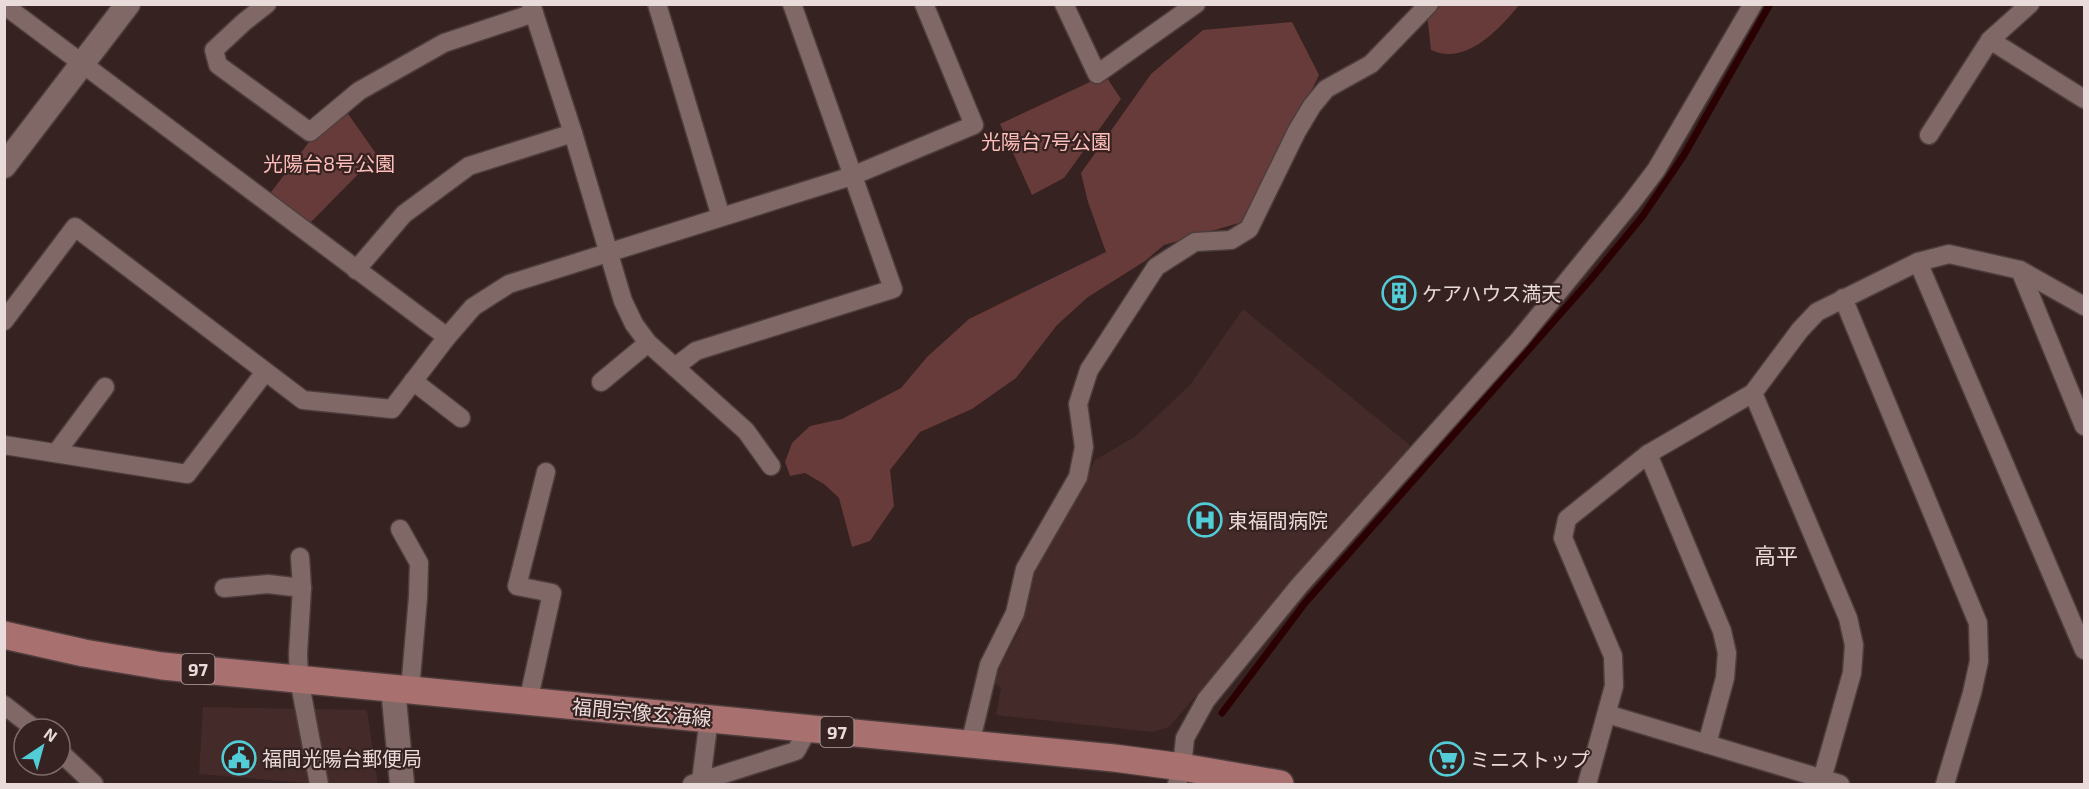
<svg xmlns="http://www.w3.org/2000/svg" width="2089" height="789" font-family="'Exo 2','Noto Sans JP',sans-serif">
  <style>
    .built { fill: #442a29 }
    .green { fill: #673b39 }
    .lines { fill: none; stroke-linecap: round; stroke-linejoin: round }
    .stream { stroke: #2b0003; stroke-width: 7 }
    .street-casing { stroke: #4e3d3d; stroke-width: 21 }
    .secondary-casing { stroke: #4e3d3d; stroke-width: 27 }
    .primary-casing { stroke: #4e3d3d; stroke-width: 30 }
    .street { stroke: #806867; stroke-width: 18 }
    .secondary { stroke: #806867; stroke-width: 24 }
    .primary { stroke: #a8706e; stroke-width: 27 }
    .labels { text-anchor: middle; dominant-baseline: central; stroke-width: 4.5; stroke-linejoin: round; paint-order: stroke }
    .shield { fill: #362221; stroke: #b3a4a2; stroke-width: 1.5 }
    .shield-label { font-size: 18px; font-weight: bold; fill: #e9dbda }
    .park-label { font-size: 20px; fill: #febfbb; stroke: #362221 }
    .poi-label { font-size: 20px; fill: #e9dbda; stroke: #362221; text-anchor: start }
    .street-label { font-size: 20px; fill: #e9dbda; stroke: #362221 }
    .quarter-label { font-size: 22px; fill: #e9dbda; stroke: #362221 }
  </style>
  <rect width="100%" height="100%" fill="#362221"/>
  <g class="built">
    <path d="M1243,309L1411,446L1345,519L1347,521L1169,727L1153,732L996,715L1001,688L995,683L1000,666L1020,629L1037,566L1079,493L1095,460L1136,436L1190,385Z"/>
    <path d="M203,707L367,710L378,784H317L199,774Z"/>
  </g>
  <g class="green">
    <path d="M1426,5H1519C1499,30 1465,66 1431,50Z"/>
    <path d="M1292,22L1319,75L1249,220L1164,245L1145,261L1088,297L1057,325L1016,378L972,409L920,432L890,470L894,506L870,541L852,547L839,498L824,484L805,473L790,476L785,462L792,443L810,426L842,419L901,388L927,357L969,319L1106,252L1088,202L1081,173L1151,74L1203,30Z"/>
    <path d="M1105,75L1121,99L1064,178L1032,195L1000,124Z"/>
    <path d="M346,111L377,155L309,224L269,195L309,142Z"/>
  </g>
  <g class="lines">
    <path class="stream" d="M1222,713L1305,603L1591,279L1642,217L1684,155L1770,4"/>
    <g class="street-casing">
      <g id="street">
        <path d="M267,4L244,22L214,50L218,65L310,132L359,91L444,43L534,13"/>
        <path d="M531,4L573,133L623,301L634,324L648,343L746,431L771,466"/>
        <path d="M657,4L721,217"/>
        <path d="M1064,4L1097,74L1196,4"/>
        <path d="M4,5L447,337"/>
        <path d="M1990,40L2084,99"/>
        <path d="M1929,135L1990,40L2030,4"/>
        <path d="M1918,262L2084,650"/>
        <path d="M356,270L404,214L469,166L573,133"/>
        <path d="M2020,270L2084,426"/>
        <path d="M1843,298L1978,623L1979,661L1972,693L1945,784"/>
        <path d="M4,321L75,227L303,400L392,409L447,337L473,307L509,284L852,176L974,125L924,4"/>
        <path d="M675,367L696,351L893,289L792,4"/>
        <path d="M413,381L461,418"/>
        <path d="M601,382L648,343"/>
        <path d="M1753,393L1848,618L1854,645L1852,673L1822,779"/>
        <path d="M4,445L187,474L265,372"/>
        <path d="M56,453L105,387"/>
        <path d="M1648,454L1722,631L1727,653L1725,678L1707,744"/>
        <path d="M400,529L419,563L418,597L410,690"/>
        <path d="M300,557L302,588L298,654L299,679L319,784"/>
        <path d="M224,588L268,584L302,588"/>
        <path d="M528,702L552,593L517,586L546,472"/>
        <path d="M4,705L35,729"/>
        <path d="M1607,714L1840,784"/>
        <path d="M970,744L989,665L1015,613L1025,569L1078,477L1084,447L1078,404L1089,370L1156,267L1195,242L1231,240L1249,229L1297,131L1312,106L1326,89L1371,64L1429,4"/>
        <path d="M60,752L94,784"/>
        <path d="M701,781L709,718"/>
        <path d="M692,784L796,751L808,729"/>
        <path d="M1177,784L1182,767L1185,738L1206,700L1299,586L1519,340L1631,203L1656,170L1753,4"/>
        <path d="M1587,784L1614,686L1613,656L1563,538L1567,519L1648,454L1753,393L1800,330L1817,312L1918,262L1949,254L2020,270L2084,306"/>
      </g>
    </g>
    <g class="secondary-casing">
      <g id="secondary">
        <path d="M4,166L128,4"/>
        <path d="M393,688L402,784"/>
      </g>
    </g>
    <g class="primary-casing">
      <path id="primary" d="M4,635L84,653L162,666L1114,758L1182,767L1280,784"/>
    </g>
    <use href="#street" class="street"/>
    <use href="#secondary" class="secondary"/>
    <use href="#primary" class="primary"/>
  </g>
  <defs>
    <g id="building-ring" transform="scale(1.725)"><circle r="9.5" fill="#362221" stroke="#52ccd6" stroke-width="1.5"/><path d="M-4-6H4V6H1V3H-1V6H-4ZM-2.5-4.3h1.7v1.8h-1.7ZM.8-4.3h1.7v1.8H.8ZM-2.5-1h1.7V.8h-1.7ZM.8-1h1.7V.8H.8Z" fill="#52ccd6"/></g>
    <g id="hospital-ring" transform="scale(1.725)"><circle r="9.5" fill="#362221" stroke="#52ccd6" stroke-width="1.5"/><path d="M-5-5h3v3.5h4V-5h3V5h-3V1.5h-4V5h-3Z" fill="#52ccd6"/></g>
    <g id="civic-ring" transform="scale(1.725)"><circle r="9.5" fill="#362221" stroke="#52ccd6" stroke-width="1.5"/><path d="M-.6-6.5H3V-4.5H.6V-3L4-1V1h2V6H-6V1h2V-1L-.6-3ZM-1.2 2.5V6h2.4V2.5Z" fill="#52ccd6"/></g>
    <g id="supermarket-ring" transform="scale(1.725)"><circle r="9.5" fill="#362221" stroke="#52ccd6" stroke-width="1.5"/><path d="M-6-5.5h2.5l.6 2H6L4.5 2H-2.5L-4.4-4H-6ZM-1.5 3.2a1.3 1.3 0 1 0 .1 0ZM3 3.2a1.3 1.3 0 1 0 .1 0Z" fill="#52ccd6"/></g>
  </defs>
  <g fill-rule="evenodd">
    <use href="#building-ring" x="1399" y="293"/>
    <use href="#hospital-ring" x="1205" y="520"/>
    <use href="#civic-ring" x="239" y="758"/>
    <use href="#supermarket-ring" x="1447" y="759"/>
  </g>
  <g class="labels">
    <g class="shield">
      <rect x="181.5" y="654" width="33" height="30" rx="4.5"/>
      <rect x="820.5" y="717" width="33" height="30" rx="4.5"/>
    </g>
    <g class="shield-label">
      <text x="198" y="669">97</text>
      <text x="837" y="732">97</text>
    </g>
    <g class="park-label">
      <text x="1046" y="141">光陽台7号公園</text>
      <text x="329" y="163">光陽台8号公園</text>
    </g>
    <g class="poi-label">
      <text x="1422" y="293">ケアハウス満天</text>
      <text x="1228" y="520">東福間病院</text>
      <text x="262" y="758">福間光陽台郵便局</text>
      <text x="1470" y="759">ミニストップ</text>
    </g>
    <g class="street-label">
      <text transform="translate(642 712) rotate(5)">福間宗像玄海線</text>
    </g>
    <g class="quarter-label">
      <text x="1776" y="555">高平</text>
    </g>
  </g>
  <rect width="2089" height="789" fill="none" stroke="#e9dbda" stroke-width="12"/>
  <g transform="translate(42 747) rotate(36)"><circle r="28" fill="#362221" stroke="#7e6c6b" stroke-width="1.5"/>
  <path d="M0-4.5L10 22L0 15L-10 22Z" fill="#52ccd6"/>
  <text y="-9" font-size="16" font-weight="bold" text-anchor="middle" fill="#e9dbda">N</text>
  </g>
</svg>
